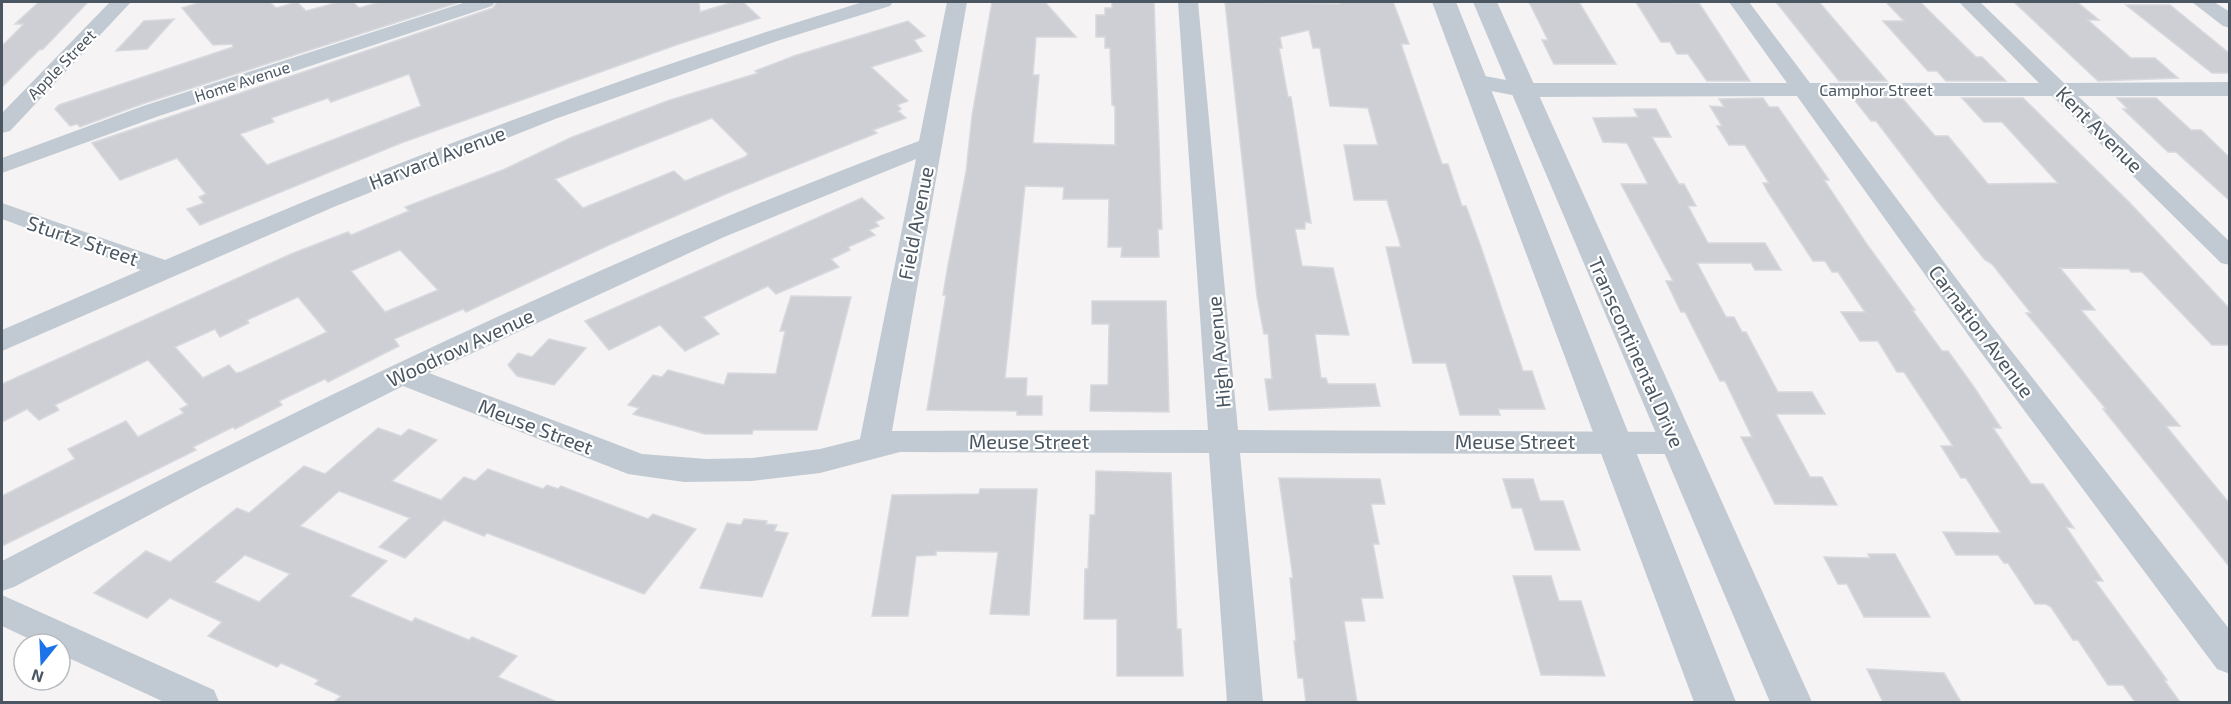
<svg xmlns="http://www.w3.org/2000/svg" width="2231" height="704" font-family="'Exo 2',sans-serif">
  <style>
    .building { fill: #cdcfd5; stroke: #d7d9de; stroke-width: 1.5; fill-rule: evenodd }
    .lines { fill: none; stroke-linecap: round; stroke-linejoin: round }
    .minor { fill: #c1cad2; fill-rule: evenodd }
    .tertiary { fill: #c1cad2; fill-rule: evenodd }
    .labels { text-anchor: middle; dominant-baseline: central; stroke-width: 4.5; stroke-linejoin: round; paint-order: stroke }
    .far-street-label { font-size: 16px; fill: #4a5661; stroke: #fff }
    .street-label { font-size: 20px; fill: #4a5661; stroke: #fff }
  </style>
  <rect width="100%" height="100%" fill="#f5f3f3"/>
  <g class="building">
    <path d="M39,2H88L43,49L39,50L2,87V46L24,24H15Z"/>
    <path d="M201,2H270L276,8L297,2L306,11L339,2H353L359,8L380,2H460L142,104L80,127L77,124L70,126L55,109L59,105L233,47L232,44L213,45L182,8Z"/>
    <path d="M497,2H699L700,12L733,2H743L760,18L679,44L401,143L200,225L187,209L204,203L199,197L206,194L177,158L120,180L92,143L493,8ZM409,74L421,106L267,165L240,134L274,122L271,118L328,98L331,102Z"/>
    <path d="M992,2H1045L1076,37H1036L1033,75H1039L1033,143L1115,145V106L1112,105L1110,48H1105V37H1096V15H1105V8H1112V2H1154L1162,229H1158L1159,257H1121L1122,247H1108L1109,199H1063L1064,187L1025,186L1005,378H1027L1026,396H1042V415H1017V411L927,410L946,295H943L948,265L966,172L972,116Z"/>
    <path d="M1225,2L1340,4V2H1393L1409,44H1401L1442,164H1448L1462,206H1466L1481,247L1523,371H1532L1545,409H1498L1500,415H1460L1446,363H1413L1386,247H1401L1387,200H1354L1344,145H1378L1368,108L1330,106L1320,48H1313L1309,30L1280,37L1282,48H1279L1288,97H1291L1311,223L1305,222V229H1295L1302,266L1333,268L1349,335L1315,334L1321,378H1326L1328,384H1375L1380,406L1269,410L1265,379H1272L1268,334H1264L1257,297Z"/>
    <path d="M1529,2H1579L1616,64H1554L1542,40H1548Z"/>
    <path d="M1636,2L1699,3L1750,81H1707L1688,54H1677L1670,42H1661Z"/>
    <path d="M1776,2H1819L1887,81H1839Z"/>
    <path d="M1886,2H1920L1976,57H1982L2006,81H1946L1937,71H1928L1883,21H1904Z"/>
    <path d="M2014,2H2077L2099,20H2088L2131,58H2155L2178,78L2098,81Z"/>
    <path d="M2126,5H2170L2229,53V73H2212Z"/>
    <path d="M174,19L147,49L116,51L144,21Z"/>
    <path d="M908,21L925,36L914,40L922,51L871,67L908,101L897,105L901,109L898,111L906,118L873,130L877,133L728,193L609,245L466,312L463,309L394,339L399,346L328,382L325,379L279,401L282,405L235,429L233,427L193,447L196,450L2,546V496L75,459L68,449L126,421L138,437L184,413L180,409L188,405L148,360L55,405L59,410L39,420L27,409L2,422V384L291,254L348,232L351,235L409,211L405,207L505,169L570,138L667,101L758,73L755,71L794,56ZM712,118L748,154L745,157L685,181L674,171L583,208L555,179ZM400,250L438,290L385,312L351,271ZM298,297L327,332L241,372L236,373L229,365L203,378L175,347L215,329L220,337L249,323L247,320Z"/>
    <path d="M1763,98L1769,107H1778L1829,180H1824L1866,243L1915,310H1912L1942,351H1948L1974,387L2001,428H1993L2031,484H2043L2074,528L2066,527L2103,581H2095L2167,680H2164L2180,702H2135L2123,685H2108L2078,640H2073L2051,607L2046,604H2035L2008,563H2004L1998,555H1956L1943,532L2001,533L1966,478H1961L1941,446H1953L1904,372H1897L1878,341H1860L1841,312H1865L1838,272H1832L1825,261H1813L1768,192L1763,183H1769L1745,145H1729L1717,126H1722L1710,106L1724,107L1719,99Z"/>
    <path d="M1853,98H1902L1935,136H1948L1988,184L2058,183L2002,122H1984L1962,98H2023L2129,202L2229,308V345H2212L2142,272H2131L2129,269L2060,268L2095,310H2081L2180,426H2166L2229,503V566L2103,409H2106L2026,313H2031L1992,264L1985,260L1938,202L1876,121H1871Z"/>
    <path d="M2117,98H2156L2191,130H2201L2229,157V200L2176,152H2168L2123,109H2128Z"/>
    <path d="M1634,109H1656L1671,137H1652L1679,184H1684L1696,206H1688L1708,243H1765L1781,270H1755L1751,263H1697L1726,317H1734L1742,332H1746L1778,392H1812L1825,414H1776L1810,477H1822L1837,505L1775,504L1741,437H1752L1725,381H1720L1685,312H1681L1666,281H1673L1621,184H1648L1627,143L1603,142L1593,118L1638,117Z"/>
    <path d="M862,198L884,218L875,222L879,226L869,230L875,235L848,247L850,250L831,259L839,267L776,294L768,286L703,317L719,334L685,351L660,325L609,350L585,321Z"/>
    <path d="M791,296L851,297L817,430H753L752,434H705L633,414L639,408L628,405L653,375L662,377L668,370L724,385L728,373L776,374L785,331H780Z"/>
    <path d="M1092,301H1166L1169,412L1090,411L1091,385H1108L1109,324H1092Z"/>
    <path d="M549,339L586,348L554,385L517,376L508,365L518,353L532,357Z"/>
    <path d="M378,428L401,436L409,429L437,440L392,481L441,500L464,477L475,481L488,469L543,489L547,485L558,489L561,486L648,519L653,514L696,529L644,594L540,553L487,533L484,536L444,520L405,558L379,547L410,518L339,491L300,526L387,561L350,596L412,622L415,618L469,640L472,637L517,656L498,677L557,702H334L341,696L315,684L319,680L281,663L277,667L208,636L222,622L170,598L147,618L94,593L146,551L170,562L237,508L249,513L304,466L325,474ZM245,555L290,574L259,602L214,582Z"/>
    <path d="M1096,471L1171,473L1177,629H1181L1183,676H1117V619H1084L1085,569H1088L1090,515H1095Z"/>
    <path d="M1279,478L1380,479L1385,504H1371L1379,544H1373L1383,598H1361L1365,621H1344L1357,702H1306L1303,678H1298L1294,641H1296L1290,578H1293Z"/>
    <path d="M1503,479H1533L1540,501H1563L1580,550H1535L1522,508H1512Z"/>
    <path d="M980,489H1037L1029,615L990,614L998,552L936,551V555L916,556L908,616H872L892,495L979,494Z"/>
    <path d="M744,519L767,521L766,524L777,525L774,531L788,533L762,597L700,588L727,523L741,525Z"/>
    <path d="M1868,554H1895L1930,617H1864L1847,584H1838L1824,557L1870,558Z"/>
    <path d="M1513,576H1551L1559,601H1581L1605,676L1541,675Z"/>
    <path d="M1867,669L1944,673L1961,702H1883Z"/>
  </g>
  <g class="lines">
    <g class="minor">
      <path d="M110,2H131L10,131L2,133V113Z"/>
      <path d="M466,2H495L492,6L159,116L2,173V158L143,106Z"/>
      <path d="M863,2H893L890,6L777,41L555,119L336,206L2,351V330L141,270L2,219V203L165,260C394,162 625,73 863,2Z"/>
      <path d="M947,2H967L892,431L1208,430L1178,2H1198L1238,430L1677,432L1688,435L1692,443L1688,451L1677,454L1240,453L1263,702H1227L1209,453L900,452L820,473L752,481L684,482L628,474L403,386L200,488L14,587L2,591V561C300,406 604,258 919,141ZM916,159L860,439L820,449L752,458L707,459L642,454L429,373L724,237Z"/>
      <path d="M1729,2H1749L1810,83H2039L1959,2H1980L2064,83L2230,82V96H2078L2230,242V265L2221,263L2052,96H1820L1991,325L2230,630V674L2217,669L1971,339L1797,96L1522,97L1466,86L1463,81L1466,76L1474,74L1522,83H1787Z"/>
      <path d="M2192,2H2214L2230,12V28L2223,26Z"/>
      <path d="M2,595L214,690L219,702H164L60,654V644H40L2,626Z"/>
    </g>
    <g class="tertiary">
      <path d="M1432,2H1456L1736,702H1694Z"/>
      <path d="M1473,2H1497L1812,702H1770Z"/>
    </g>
  </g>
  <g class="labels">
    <g class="far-street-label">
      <text transform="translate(61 64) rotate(-46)">Apple Street</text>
      <text transform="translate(242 81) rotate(-18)">Home Avenue</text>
      <text x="1876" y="89">Camphor Street</text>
    </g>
    <g class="street-label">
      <text transform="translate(2100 129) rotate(45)">Kent Avenue</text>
      <text transform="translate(437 157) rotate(-21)">Harvard Avenue</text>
      <text transform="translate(915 223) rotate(-79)">Field Avenue</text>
      <text transform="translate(83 240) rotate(19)">Sturtz Street</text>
      <text transform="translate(1982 331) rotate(53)">Carnation Avenue</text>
      <text transform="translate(460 347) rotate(-25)">Woodrow Avenue</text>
      <text transform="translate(1218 352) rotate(-95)">High Avenue</text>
      <text transform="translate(1637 352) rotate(66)">Transcontinental Drive</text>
      <text transform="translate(536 426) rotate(21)">Meuse Street</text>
      <text x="1029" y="441">Meuse Street</text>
      <text x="1515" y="441">Meuse Street</text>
    </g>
  </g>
  <rect width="2231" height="704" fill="none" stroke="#4a5661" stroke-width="6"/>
  <g transform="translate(42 662) rotate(198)"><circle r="28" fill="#ffffff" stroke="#b7bbc0" stroke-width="1.5"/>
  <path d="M0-4.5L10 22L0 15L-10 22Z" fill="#1a73e8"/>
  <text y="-9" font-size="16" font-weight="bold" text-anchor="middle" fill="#4a5661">N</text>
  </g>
</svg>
